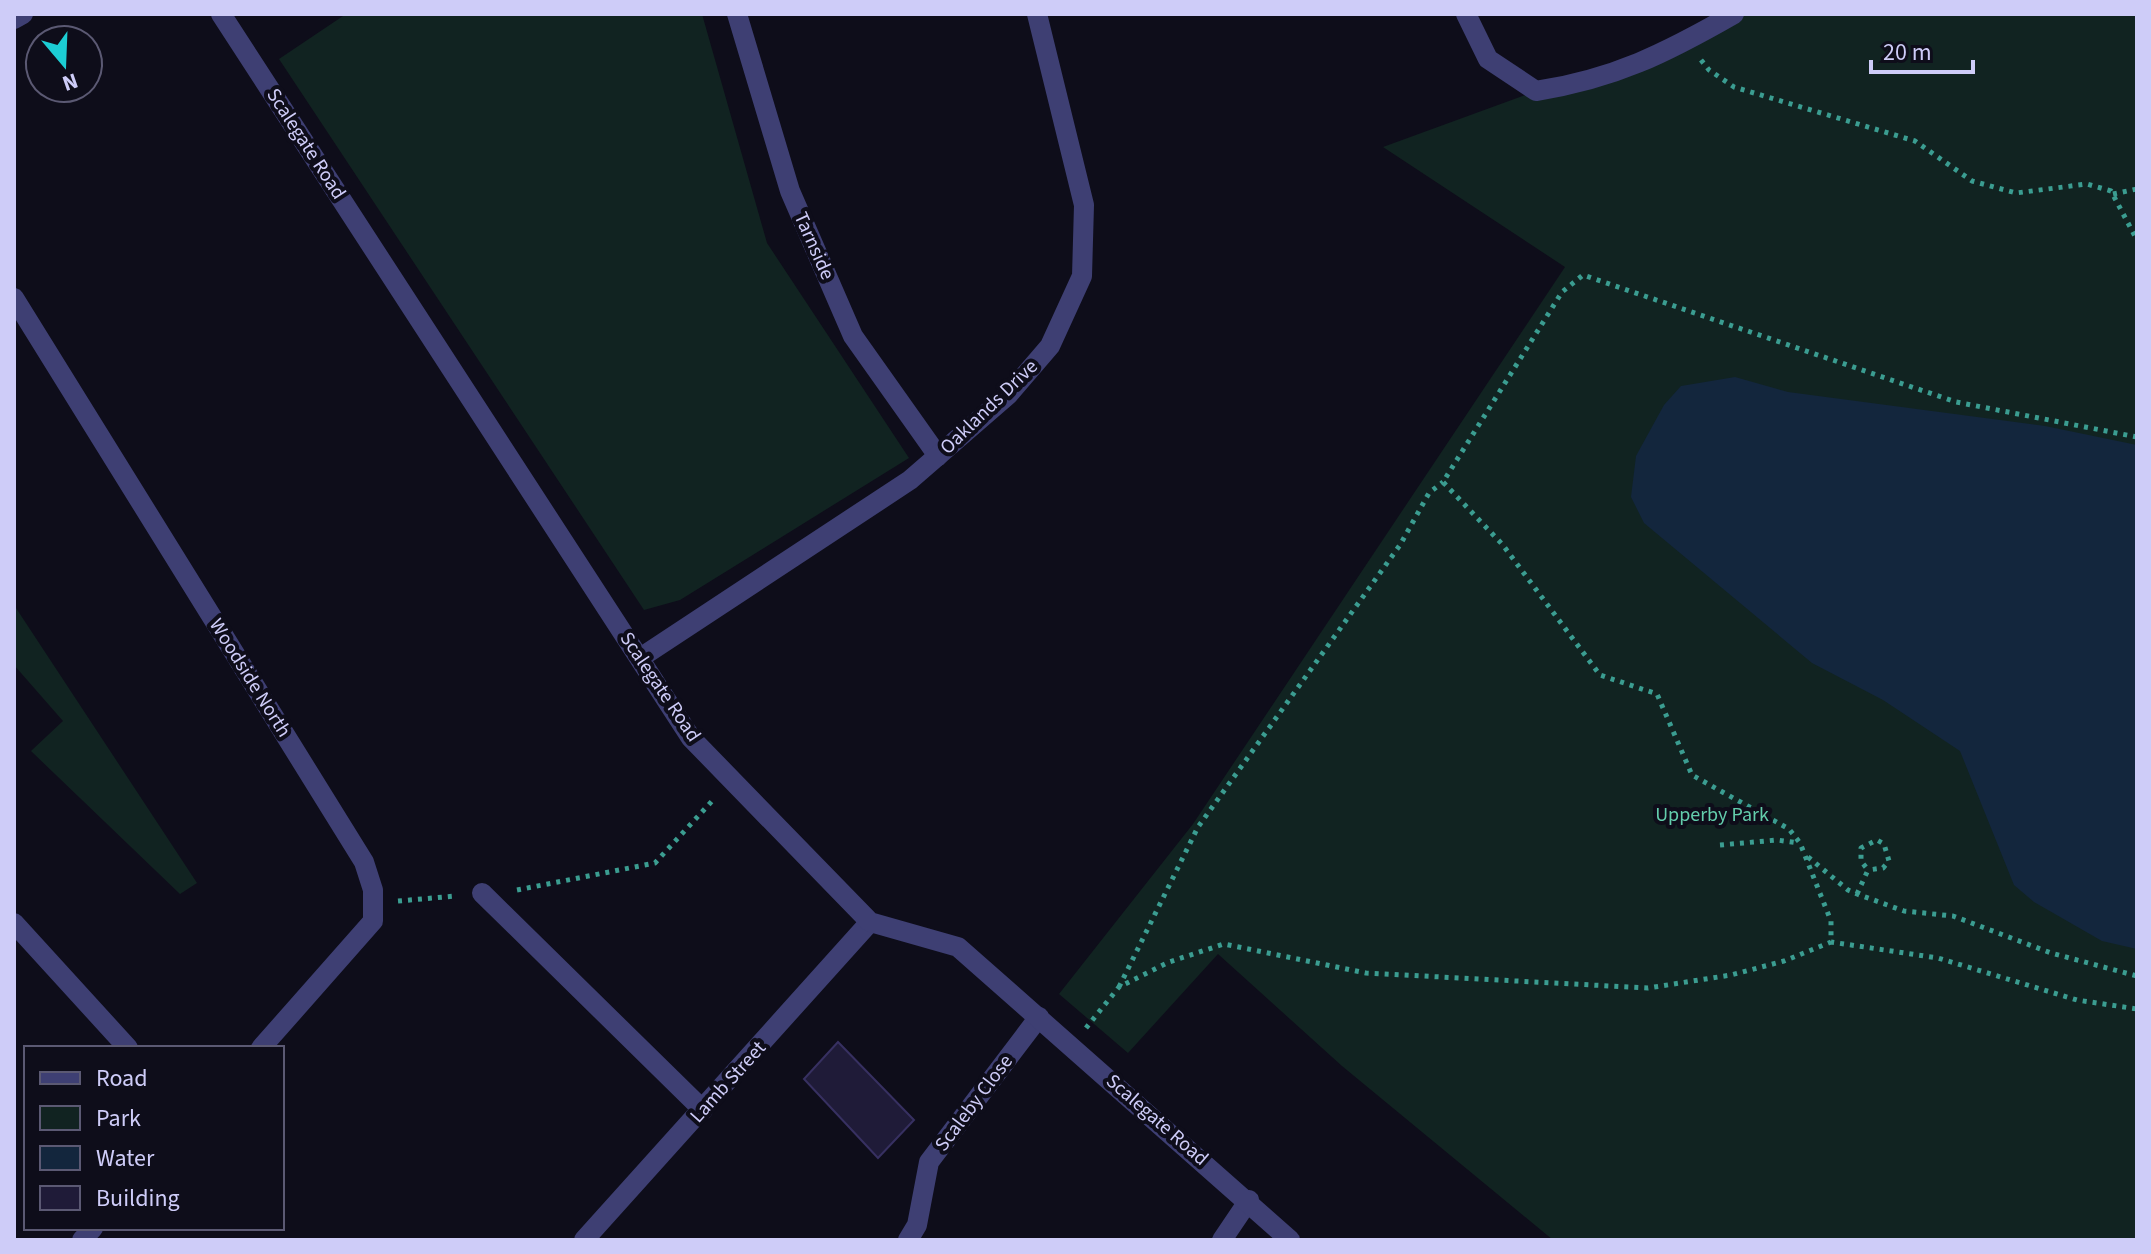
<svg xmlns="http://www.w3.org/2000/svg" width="2151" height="1254" font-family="'Source Sans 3',sans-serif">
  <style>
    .green { fill: #112321 }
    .water { fill: #13263d }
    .building { fill: #1f1b38; stroke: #373061; stroke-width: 2 }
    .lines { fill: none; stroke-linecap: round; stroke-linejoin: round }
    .path { stroke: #3b9d91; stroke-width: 5; stroke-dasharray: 4 6; stroke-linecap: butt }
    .minor { stroke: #3e3f73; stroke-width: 20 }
    .tertiary { stroke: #3e3f73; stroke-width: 20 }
    .labels { text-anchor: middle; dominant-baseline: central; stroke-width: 8; stroke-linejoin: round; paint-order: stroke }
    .street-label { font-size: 20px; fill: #ceccf8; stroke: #0e0d1a }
    .park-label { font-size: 20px; fill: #63cdac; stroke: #0e0d1a }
  </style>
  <rect width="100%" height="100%" fill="#0e0d1a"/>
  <g class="green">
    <path d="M346,14H702L767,243L909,458L680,600L644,610L279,59Z"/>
    <path d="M1734,14H2137V1240H1553L1342,1066L1218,954L1128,1053L1059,994L1193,824L1565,267L1383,147L1536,91L1579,84Z"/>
    <path d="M14,605L197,883L180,894L31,751L63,721L14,665Z"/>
  </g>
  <path class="water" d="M1735,377L1788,392L2045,426L2137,445V949L2102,941L2034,902L2014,885L1960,751L1883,700L1812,663L1644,523L1631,497L1636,456L1664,405L1681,386Z"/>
  <path class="building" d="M838,1042L914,1120L878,1158L804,1079Z"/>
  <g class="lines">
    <g class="path">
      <path d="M1701,60L1709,70L1734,87L1915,141L1972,181L2016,193L2087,184L2111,191L2137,240"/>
      <path d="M2113,194L2137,189"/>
      <path d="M2137,437L1956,402L1583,275L1562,292L1443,482L1502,544L1600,675L1657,694L1692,775L1789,829L1800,843L1831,921V942L1938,958L2077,1000L2137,1009"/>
      <path d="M1720,845L1777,840L1799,843"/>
      <path d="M1808,857L1848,890L1857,894L1904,911L1953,916L2051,953L2137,976"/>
      <path d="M517,890L655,863L713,800"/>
      <path d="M1857,894L1868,870L1861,861V848L1877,840L1884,844L1889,861L1883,868L1868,870"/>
      <path d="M398,901L456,896"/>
      <path d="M1119,987L1198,827L1400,545L1429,493L1443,482"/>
      <path d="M1086,1028L1119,987L1169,962L1224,944L1366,973L1648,988L1731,975L1784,961L1831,942"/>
    </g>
    <g class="minor">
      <path d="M737,14L790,191L853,336L938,456"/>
      <path d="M1466,14L1488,59L1536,91C1614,79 1666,53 1734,14"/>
      <path d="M14,19L23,14"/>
      <path d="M14,298L364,862L373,890V921L261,1048"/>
      <path d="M640,658L910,480L1008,395L1050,346L1082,276L1084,205L1037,14"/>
      <path d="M482,893L703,1110"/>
      <path d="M14,923L128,1048"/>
      <path d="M82,1240L93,1228"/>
      <path d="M584,1240L870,922"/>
      <path d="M908,1240L917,1225L929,1162L1039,1017"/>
      <path d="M1222,1240L1249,1200"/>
    </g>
    <path class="tertiary" d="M221,14L691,738L870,922L958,947L1290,1240"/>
  </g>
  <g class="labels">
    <g class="street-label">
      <text transform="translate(306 144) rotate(57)">Scalegate Road</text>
      <text transform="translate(814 246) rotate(66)">Tarnside</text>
      <text transform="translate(989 407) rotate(-44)">Oaklands Drive</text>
      <text transform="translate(250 678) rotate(58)">Woodside North</text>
      <text transform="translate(660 687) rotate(56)">Scalegate Road</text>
      <text transform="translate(728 1082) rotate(-48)">Lamb Street</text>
      <text transform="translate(974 1103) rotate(-53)">Scaleby Close</text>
      <text transform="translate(1157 1120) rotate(41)">Scalegate Road</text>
    </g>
    <g class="park-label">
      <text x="1712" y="815">Upperby Park</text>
    </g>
  </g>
  <rect width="2151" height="1254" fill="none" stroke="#ceccf8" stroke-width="32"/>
  <rect x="24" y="1046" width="260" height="184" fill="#0e0d1a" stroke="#5b5973" stroke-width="2"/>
  <rect x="40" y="1072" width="40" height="12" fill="#3e3f73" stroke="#5b5973" stroke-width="2"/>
  <text x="96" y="1086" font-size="24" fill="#ceccf8">Road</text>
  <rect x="40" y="1106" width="40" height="24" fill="#112321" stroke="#5b5973" stroke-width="2"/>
  <text x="96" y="1126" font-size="24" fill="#ceccf8">Park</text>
  <rect x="40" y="1146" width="40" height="24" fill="#13263d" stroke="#5b5973" stroke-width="2"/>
  <text x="96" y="1166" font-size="24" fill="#ceccf8">Water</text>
  <rect x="40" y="1186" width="40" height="24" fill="#1f1b38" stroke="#5b5973" stroke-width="2"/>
  <text x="96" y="1206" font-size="24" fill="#ceccf8">Building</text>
  <g transform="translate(64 64) rotate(161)"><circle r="38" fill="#0e0d1a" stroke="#5b5973" stroke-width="2"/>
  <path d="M0-6L14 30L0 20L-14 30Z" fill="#1ccdd4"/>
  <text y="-12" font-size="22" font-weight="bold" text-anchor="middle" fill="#ceccf8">N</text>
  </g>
  <path d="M1871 60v12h102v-12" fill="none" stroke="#ceccf8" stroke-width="4"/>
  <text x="1883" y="60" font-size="24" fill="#ceccf8" stroke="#0e0d1a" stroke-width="6" paint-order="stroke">20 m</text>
</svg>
